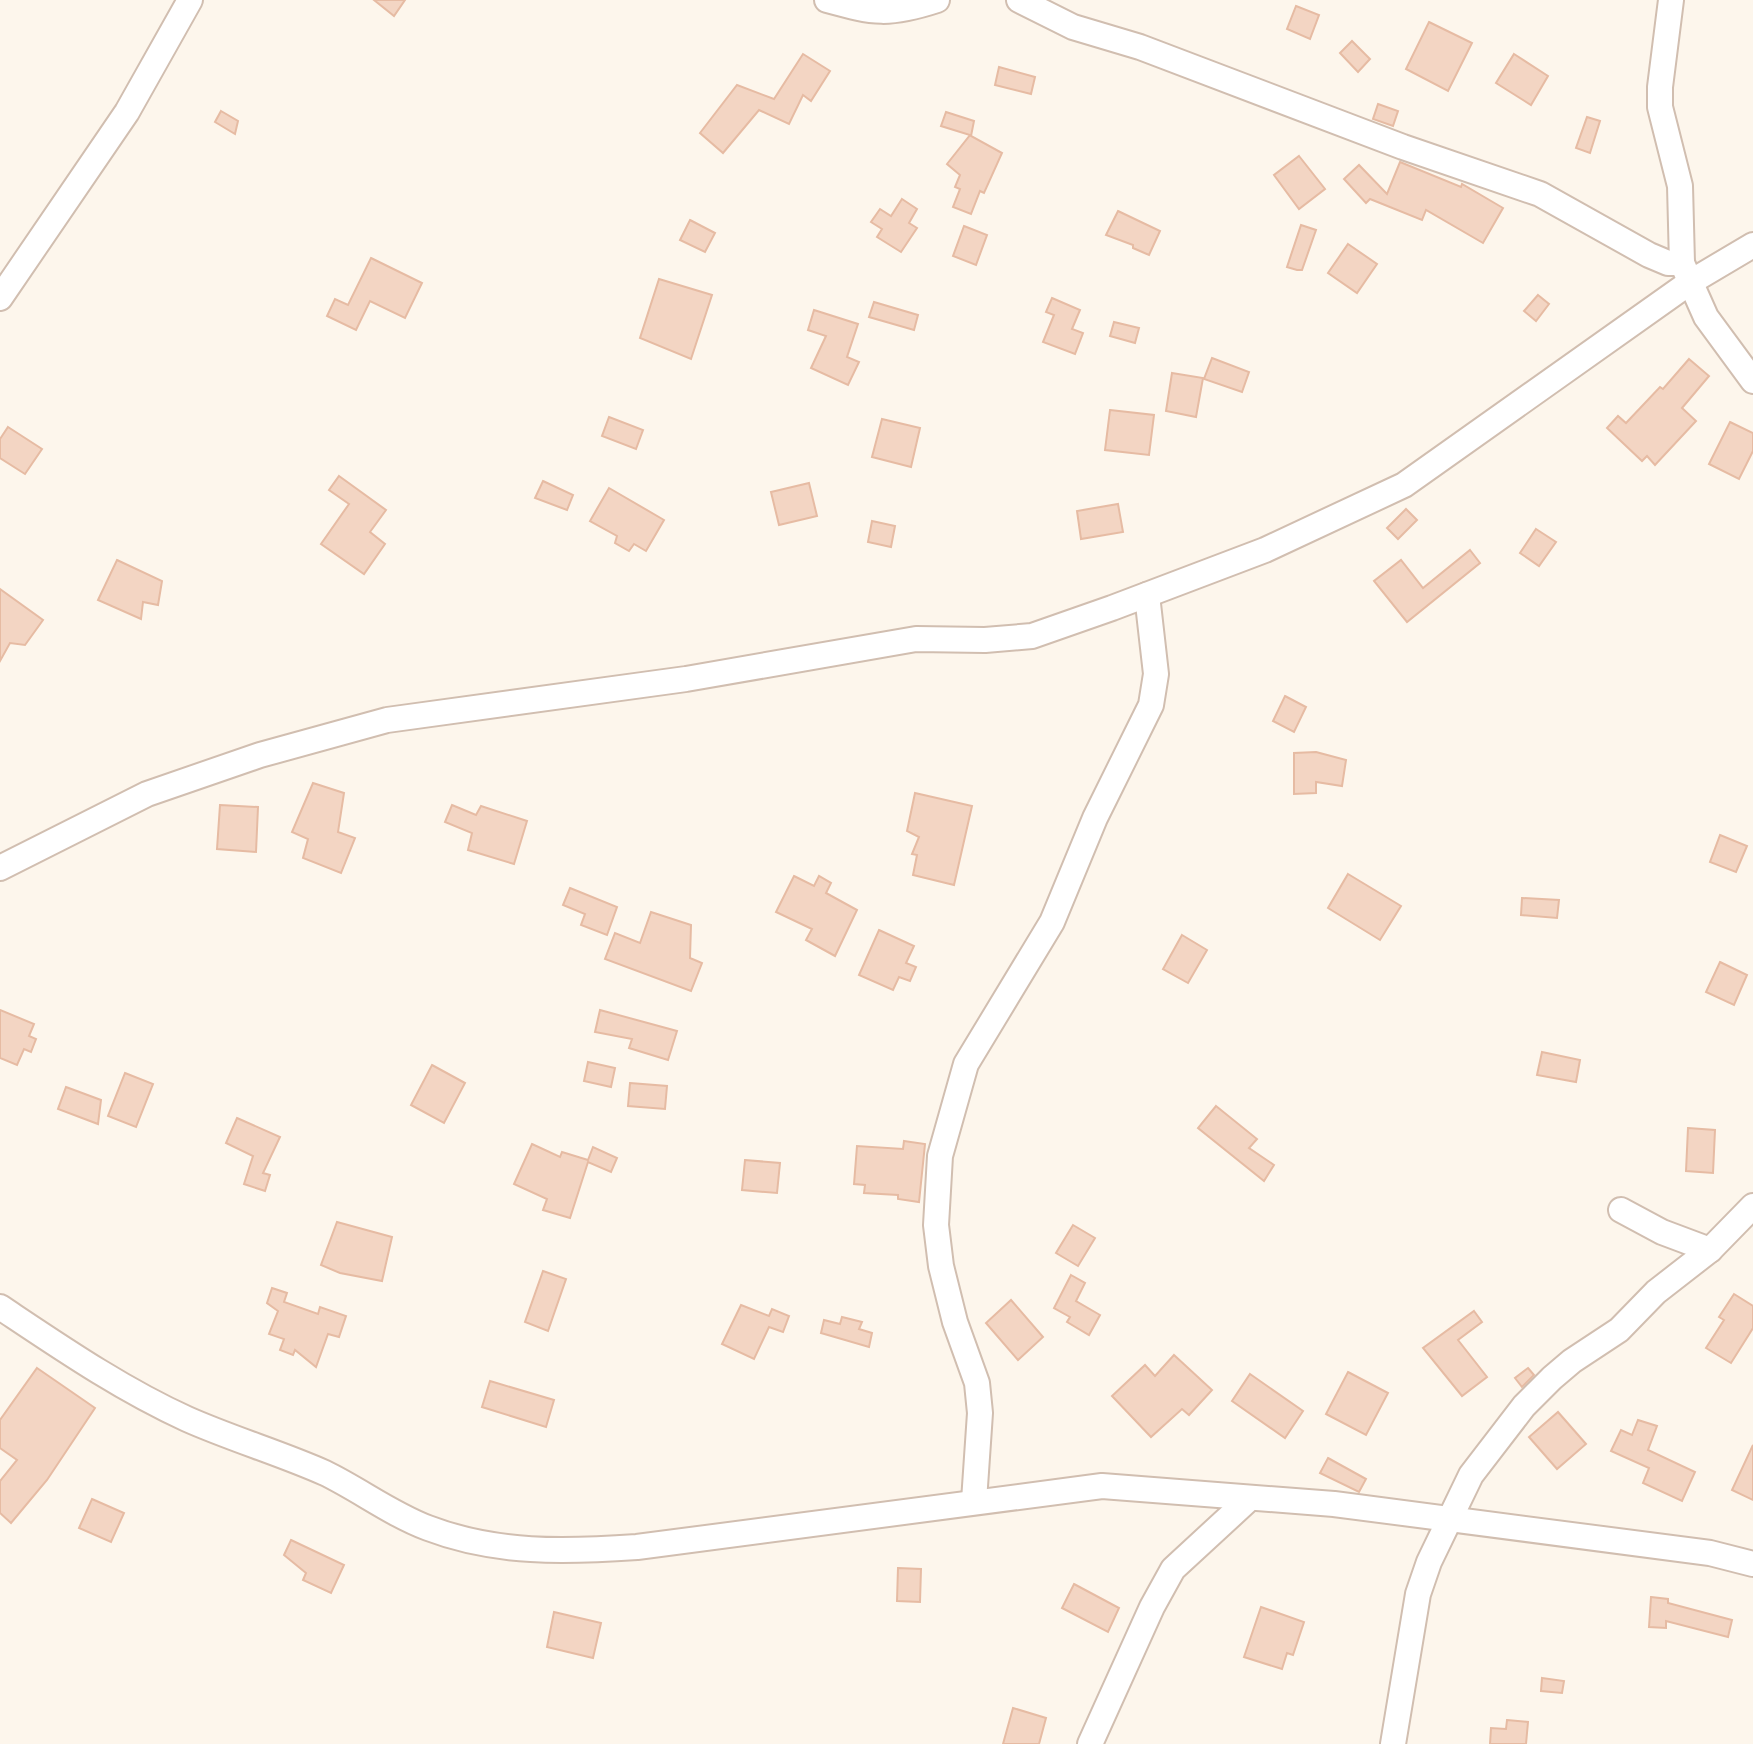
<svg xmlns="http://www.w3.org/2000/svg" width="1753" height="1744" font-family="Arial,sans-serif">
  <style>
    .building { fill: #f3d5c3; stroke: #e6bba3; stroke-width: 2 }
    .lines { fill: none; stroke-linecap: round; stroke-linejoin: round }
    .minor-casing { stroke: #d1beb0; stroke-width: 28 }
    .minor { stroke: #fff; stroke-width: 24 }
  </style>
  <rect width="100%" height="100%" fill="#fdf6ec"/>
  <g class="building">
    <path d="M374,0H405L394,16Z"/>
    <path d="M1296,6L1319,15L1310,39L1287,29Z"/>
    <path d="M1429,22L1472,43L1448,91L1406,69Z"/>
    <path d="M1352,41L1370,59L1358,72L1340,53Z"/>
    <path d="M803,54L830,71L811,101L803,95L789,124L759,110L723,153L700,133L737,85L774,99Z"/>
    <path d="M1514,54L1548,76L1531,105L1496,83Z"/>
    <path d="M999,67L1035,77L1031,94L995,85Z"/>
    <path d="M1378,104L1398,111L1393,126L1373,119Z"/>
    <path d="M221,111L238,121L235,134L215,122Z"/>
    <path d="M946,112L974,121L971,136L1002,153L984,193L980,191L971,214L953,207L960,189L955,187L960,175L947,164L970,135L941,126Z"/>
    <path d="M1587,117L1600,121L1590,153L1576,148Z"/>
    <path d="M1299,156L1325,189L1299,209L1274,175Z"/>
    <path d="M1400,162L1461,187L1462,184L1503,208L1483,243L1426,210L1422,220L1370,199L1366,203L1344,179L1359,165L1387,194Z"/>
    <path d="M902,199L917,209L909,223L917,228L901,252L877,237L882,229L871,222L880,209L891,216Z"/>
    <path d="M1118,211L1160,231L1149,255L1133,248V245L1106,235Z"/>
    <path d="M690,220L715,233L705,252L680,240Z"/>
    <path d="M1301,225L1316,230L1302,270H1297L1287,267Z"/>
    <path d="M964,226L987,235L976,265L953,256Z"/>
    <path d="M1348,244L1377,264L1357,293L1328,273Z"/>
    <path d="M371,258L422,283L405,318L370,301L356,330L327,316L335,299L348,305Z"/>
    <path d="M659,279L712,295L691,359L640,338Z"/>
    <path d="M1538,295L1549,304L1536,321L1524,311Z"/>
    <path d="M1052,298L1080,310L1072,329L1083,333L1075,354L1043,342L1054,315L1046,312Z"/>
    <path d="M874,302L918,315L914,330L869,317Z"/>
    <path d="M814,310L858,324L847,357L859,362L848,385L811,368L826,336L808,330Z"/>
    <path d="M1114,322L1139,328L1135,343L1110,336Z"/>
    <path d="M1212,358L1249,372L1242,392L1204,379Z"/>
    <path d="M1689,359L1709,376L1682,408L1696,421L1655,465L1647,456L1642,461L1607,428L1618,416L1626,423L1660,387L1663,389Z"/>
    <path d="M1172,373L1203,378L1196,417L1166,411Z"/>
    <path d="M1110,410L1154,415L1149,455L1105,450Z"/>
    <path d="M609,417L643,430L636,449L602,436Z"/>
    <path d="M882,419L920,428L911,467L872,457Z"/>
    <path d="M1730,422L1753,433V451L1739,479L1709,464Z"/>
    <path d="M8,427L42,449L25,474L0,458V439Z"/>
    <path d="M339,476L386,510L370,532L385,544L364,574L321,544L349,504L329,490Z"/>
    <path d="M543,481L573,495L567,510L535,498Z"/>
    <path d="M809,483L817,516L779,525L771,492Z"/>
    <path d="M609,488L664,520L646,551L634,544L629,551L615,543L617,536L590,521Z"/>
    <path d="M1118,504L1123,532L1081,539L1077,511Z"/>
    <path d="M1406,509L1417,520L1398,539L1387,528Z"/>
    <path d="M872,521L895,526L891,547L868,542Z"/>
    <path d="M1536,529L1556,542L1539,566L1520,553Z"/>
    <path d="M1470,550L1480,563L1407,622L1374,581L1401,560L1423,588Z"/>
    <path d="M117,560L162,581L158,605L143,602L141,619L98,600Z"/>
    <path d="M0,589L43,620L25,645L10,643L0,661Z"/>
    <path d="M1285,696L1306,707L1294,732L1273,721Z"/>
    <path d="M1316,752L1346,760L1342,786L1316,782V793L1294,794V753Z"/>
    <path d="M313,783L344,793L338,832L355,838L341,873L303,858L308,839L292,832Z"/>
    <path d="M915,793L972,806L954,885L913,875L917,855L912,854L919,837L907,831Z"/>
    <path d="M220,805L258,807L256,852L217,849Z"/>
    <path d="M452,805L476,815L481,806L527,821L514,864L468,850L472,833L445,822Z"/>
    <path d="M1720,835L1747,846L1736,872L1710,862Z"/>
    <path d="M1348,874L1401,906L1380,940L1328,908Z"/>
    <path d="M794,876L814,886L819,876L831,883L826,893L857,910L835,956L806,940L812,929L776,912Z"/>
    <path d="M570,888L617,907L607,935L581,925L585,914L563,905Z"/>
    <path d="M1522,898L1559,900L1557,918L1521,915Z"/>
    <path d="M651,912L691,925L690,958L702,963L691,991L605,959L615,933L640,943Z"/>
    <path d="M879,930L914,946L906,963L916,967L910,981L899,977L893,990L859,975Z"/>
    <path d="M1182,935L1207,950L1188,983L1163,969Z"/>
    <path d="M1720,962L1747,975L1734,1005L1706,992Z"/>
    <path d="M0,1010L34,1024L29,1036L36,1039L31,1052L24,1049L17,1065L0,1058Z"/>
    <path d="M600,1010L677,1031L668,1060L629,1048L632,1039L595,1032Z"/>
    <path d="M1542,1052L1580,1060L1576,1082L1537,1075Z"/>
    <path d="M588,1062L615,1068L611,1087L584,1081Z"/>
    <path d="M432,1065L465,1083L444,1123L411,1105Z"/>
    <path d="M125,1073L153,1084L136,1127L108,1116Z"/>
    <path d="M630,1083L667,1086L665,1109L628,1106Z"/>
    <path d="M66,1087L101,1100L98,1124L58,1109Z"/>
    <path d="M1216,1106L1257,1139L1249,1148L1274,1165L1264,1181L1198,1128Z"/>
    <path d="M237,1118L280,1137L263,1173L270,1175L265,1191L244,1184L253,1156L226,1143Z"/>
    <path d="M1688,1128L1715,1130L1713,1173L1686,1171Z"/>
    <path d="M904,1141L925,1144L919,1202L898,1199V1195L864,1193L865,1185L854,1184L857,1146L903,1149Z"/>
    <path d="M532,1144L560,1157L562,1152L588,1160L593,1147L617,1158L611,1172L588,1162L570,1218L543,1210L547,1199L514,1184Z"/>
    <path d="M745,1160L780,1163L777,1193L742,1190Z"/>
    <path d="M337,1222L392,1237L382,1281L340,1273L321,1265Z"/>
    <path d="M1073,1225L1095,1238L1078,1266L1056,1253Z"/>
    <path d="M543,1271L566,1279L548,1331L525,1322Z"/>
    <path d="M1071,1275L1085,1283L1076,1301L1100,1315L1089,1335L1067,1322L1070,1317L1054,1308Z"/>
    <path d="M272,1288L287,1293L284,1302L318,1314L320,1307L346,1316L339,1337L328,1334L316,1367L295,1350L293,1355L280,1350L284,1339L269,1334L278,1311L267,1303Z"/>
    <path d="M1734,1294L1753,1306V1328L1731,1363L1706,1348L1724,1320L1719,1317Z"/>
    <path d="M1011,1300L1043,1337L1018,1360L986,1323Z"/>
    <path d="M741,1305L769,1316L772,1309L789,1316L783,1332L769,1327L754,1359L722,1344Z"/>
    <path d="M1474,1311L1482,1322L1458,1340L1487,1377L1462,1396L1423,1348Z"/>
    <path d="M842,1317L862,1322L859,1329L872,1333L869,1347L821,1333L824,1320L840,1324Z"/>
    <path d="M1174,1355L1212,1390L1189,1415L1182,1409L1151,1437L1112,1396L1145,1365L1155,1376Z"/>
    <path d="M37,1368L95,1408L47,1480L11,1523L0,1513V1481L17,1460L0,1448V1420Z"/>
    <path d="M1528,1368L1534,1375L1522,1387L1515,1378Z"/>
    <path d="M1348,1372L1388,1393L1366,1435L1326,1414Z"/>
    <path d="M1250,1374L1303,1411L1285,1438L1232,1401Z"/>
    <path d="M490,1381L554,1400L546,1427L482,1407Z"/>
    <path d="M1558,1412L1586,1444L1557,1469L1529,1437Z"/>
    <path d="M1638,1420L1657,1426L1648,1450L1695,1472L1682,1501L1643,1483L1649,1468L1611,1451L1621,1430L1632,1435Z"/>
    <path d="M1753,1445V1500L1732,1490Z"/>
    <path d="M1328,1458L1366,1479L1359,1492L1320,1473Z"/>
    <path d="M92,1499L124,1513L111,1542L79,1528Z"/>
    <path d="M291,1540L344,1565L331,1593L303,1580L306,1573L284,1555Z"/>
    <path d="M898,1568L921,1569L920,1602L897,1601Z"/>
    <path d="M1074,1584L1119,1608L1108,1632L1062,1608Z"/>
    <path d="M1651,1597L1668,1599V1603L1732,1620L1728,1637L1666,1621V1628L1649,1627Z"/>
    <path d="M1261,1607L1304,1622L1293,1655L1287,1653L1282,1669L1244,1657Z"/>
    <path d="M554,1612L601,1623L593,1658L547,1647Z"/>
    <path d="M1542,1678L1564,1681L1562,1693L1541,1691Z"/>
    <path d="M1013,1708L1046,1718L1039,1744H1003Z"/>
    <path d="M1507,1720L1528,1722L1526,1744H1490L1491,1728L1506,1729Z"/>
  </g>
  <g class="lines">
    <g class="minor-casing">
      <g id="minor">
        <path d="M827,0C875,13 888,16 937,0"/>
        <path d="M1019,0L1073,27L1140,47L1403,147L1540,194L1649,255L1668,263H1682"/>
        <path d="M1671,0L1660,87V107L1680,186L1682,263L1706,317L1753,381"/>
        <path d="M0,298L127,112L190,0"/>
        <path d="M0,868L147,794L260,755L387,720L686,679L916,639L985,640L1032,636L1112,608L1265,550L1404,485L1689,283L1753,245"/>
        <path d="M1621,1210L1662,1232L1710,1250"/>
        <path d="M0,1307C60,1347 121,1389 187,1419C232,1439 280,1453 325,1473C360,1490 391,1514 428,1528C496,1554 565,1552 637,1547L1102,1486L1334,1504L1710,1553L1753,1564"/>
        <path d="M974,1501L980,1413L977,1383L955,1322L941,1266L936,1225L940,1156L966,1064L1052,922L1095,818L1151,705L1156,674L1147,595"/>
        <path d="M1090,1744L1152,1607L1173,1569L1250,1498"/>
        <path d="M1393,1744L1418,1594L1429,1562L1471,1475L1524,1406L1552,1378L1572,1361L1619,1330L1656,1292L1710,1250L1753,1206"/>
      </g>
    </g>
    <use href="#minor" class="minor"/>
  </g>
</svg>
